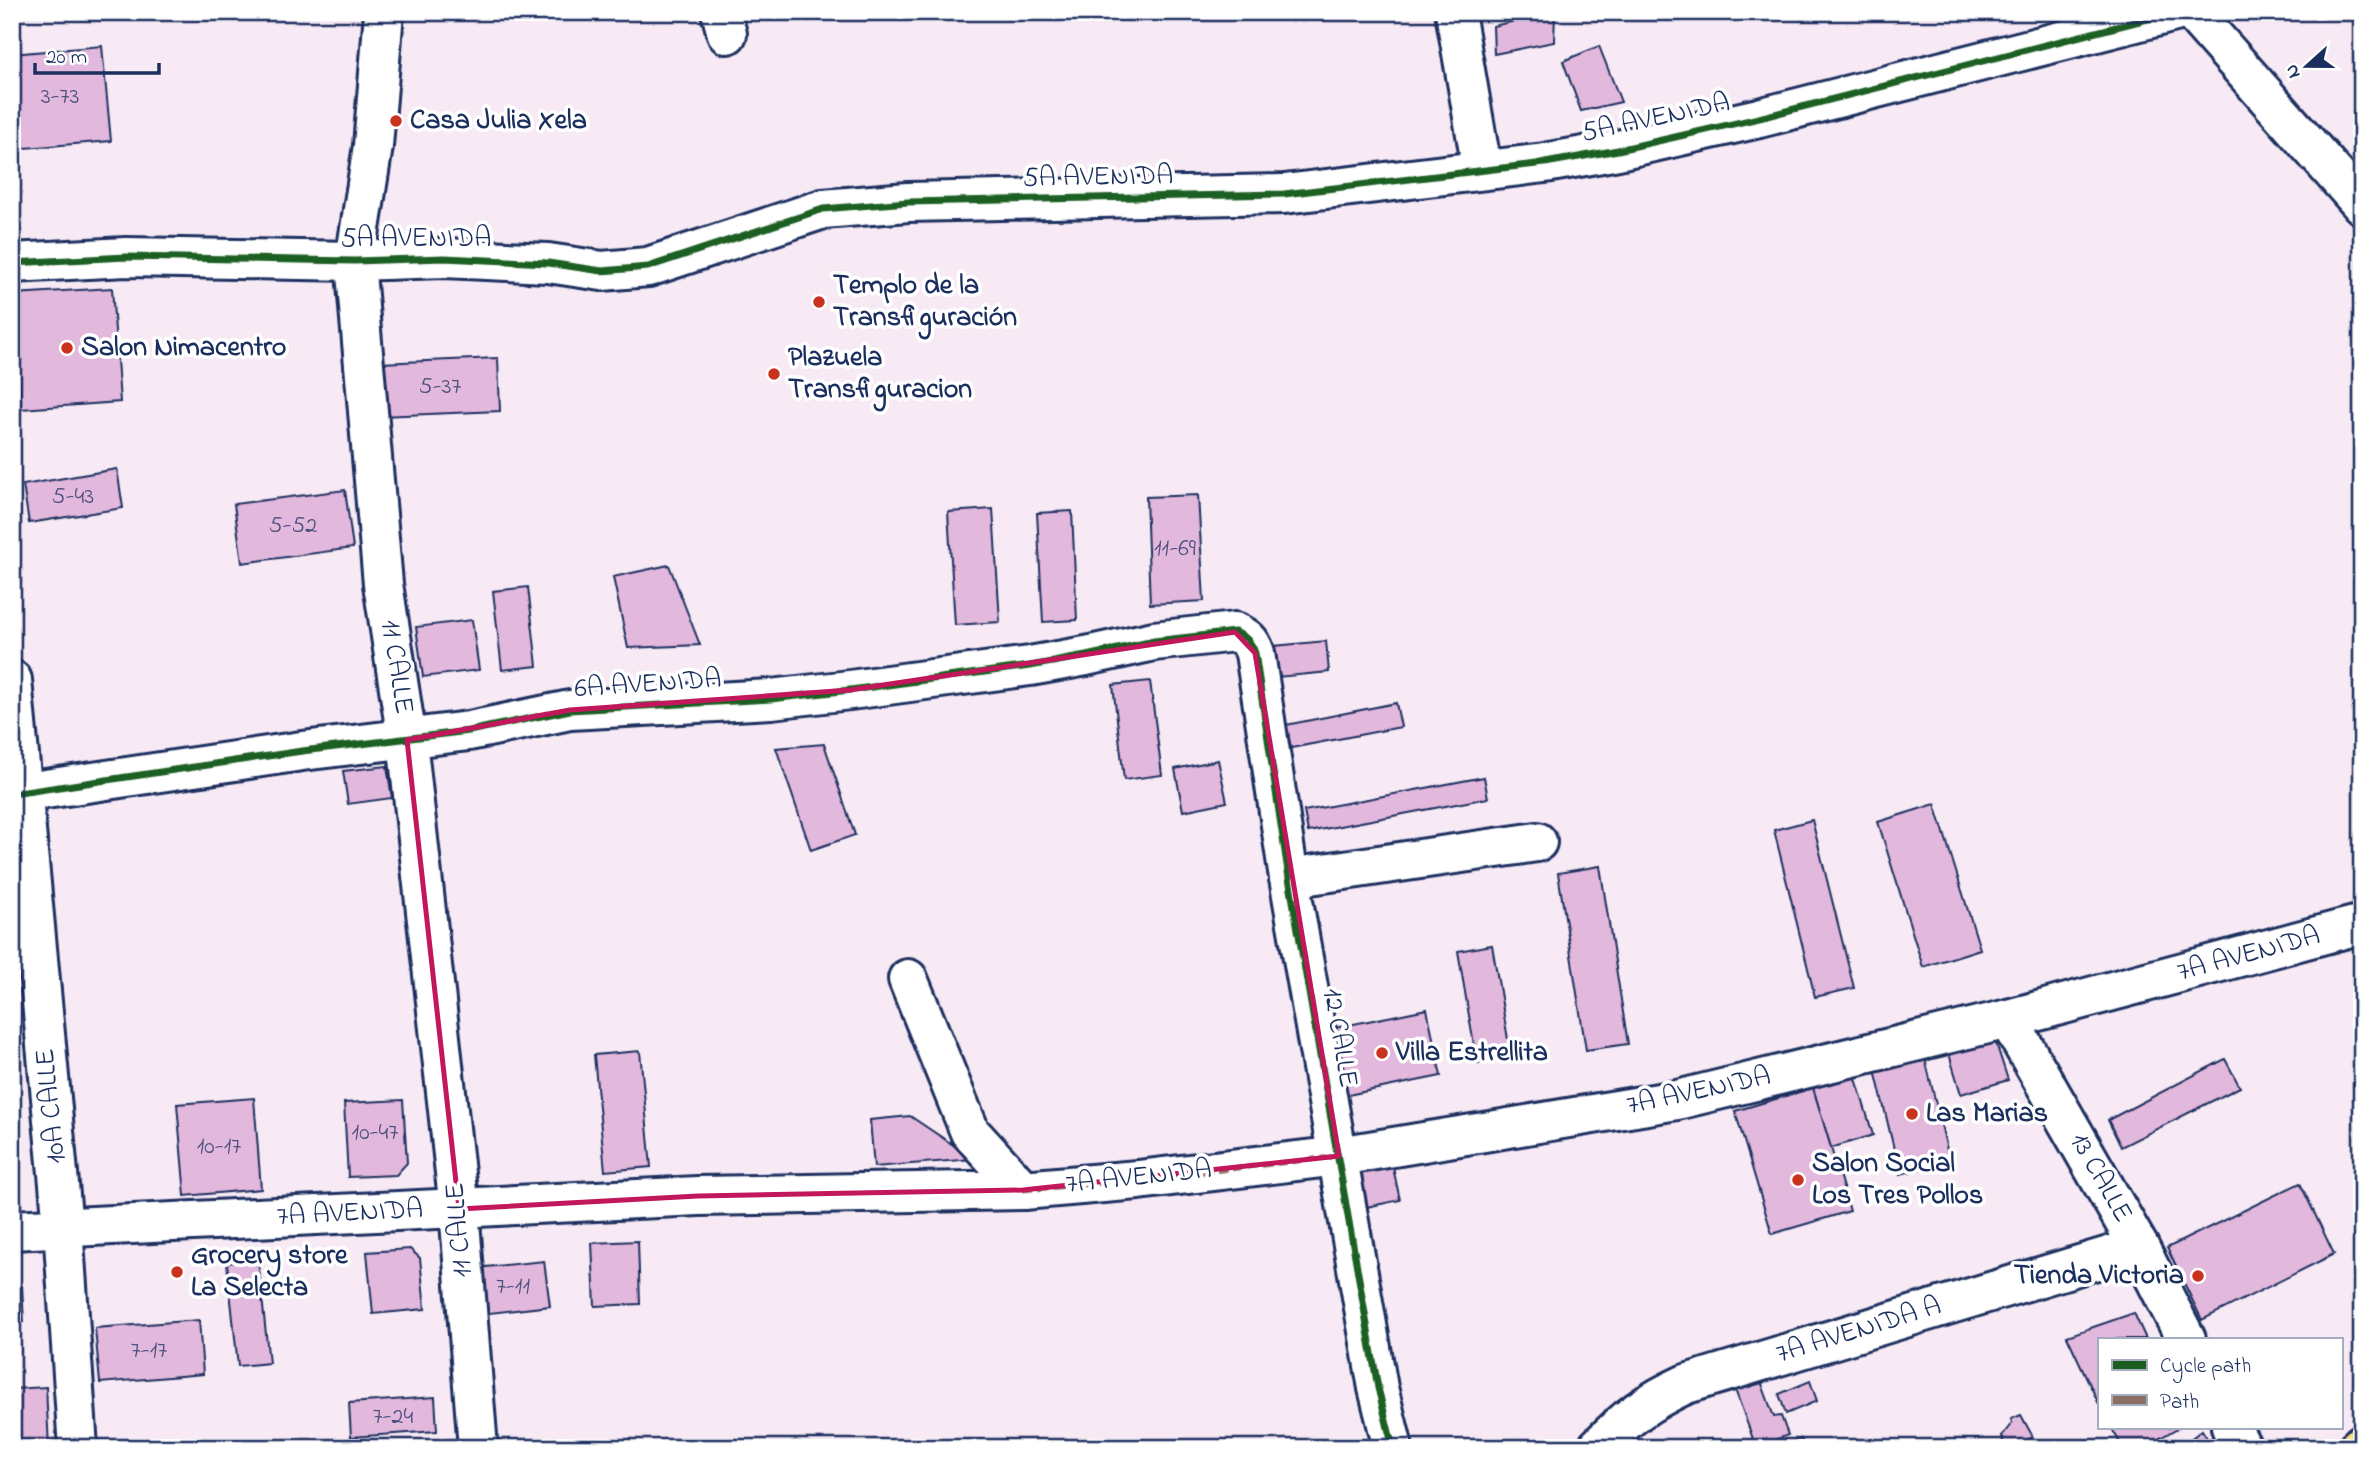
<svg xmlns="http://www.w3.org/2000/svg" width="2374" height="1460" font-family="'Indie Flower',sans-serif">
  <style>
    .building { fill: #e3b8dd; stroke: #1b2f5e; stroke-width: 2 }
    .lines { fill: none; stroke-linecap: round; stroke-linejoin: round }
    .minor-casing { stroke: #1b2f5e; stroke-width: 44 }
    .major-casing { stroke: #1b2f5e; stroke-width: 44 }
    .minor { stroke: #fff; stroke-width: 38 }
    .major { stroke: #fbe080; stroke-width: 38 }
    .quiet { stroke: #8d6e63; stroke-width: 5; stroke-dasharray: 10 5; stroke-linecap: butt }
    .cycleway-casing { stroke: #fff; stroke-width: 11 }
    .cycleway { stroke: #1b5e20; stroke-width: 7 }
    .marked { fill: none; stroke: #c2185b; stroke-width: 5; stroke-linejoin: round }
    .poi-dot { fill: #c8321e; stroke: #fff; stroke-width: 2.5 }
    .labels { text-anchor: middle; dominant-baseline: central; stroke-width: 7; stroke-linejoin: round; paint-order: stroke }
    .number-label { font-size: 24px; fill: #4d517e }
    .street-label { font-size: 28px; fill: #1b2f5e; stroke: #fff }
    .poi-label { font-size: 28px; font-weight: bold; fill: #1b2f5e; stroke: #fff; text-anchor: start }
  </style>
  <rect width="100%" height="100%" fill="#f7eaf5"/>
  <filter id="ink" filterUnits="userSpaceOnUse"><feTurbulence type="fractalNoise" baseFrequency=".0143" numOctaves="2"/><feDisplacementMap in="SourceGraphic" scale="14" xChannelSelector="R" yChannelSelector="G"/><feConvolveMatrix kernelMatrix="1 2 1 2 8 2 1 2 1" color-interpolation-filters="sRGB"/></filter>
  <g filter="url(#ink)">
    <g class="building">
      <path d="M1555,12L1554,42L1494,54L1493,26Z"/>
      <path d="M102,46L111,141L12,149V54Z"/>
      <path d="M1599,46L1621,102L1581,111L1563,61Z"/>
      <path d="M112,288L120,402L21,409L14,294Z"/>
      <path d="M498,358L500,411L381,416L379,363Z"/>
      <path d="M117,469L123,508L29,523L23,485Z"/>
      <path d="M345,490L353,548L242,563L234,504Z"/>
      <path d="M1198,495L1204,601L1150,604L1146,497Z"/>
      <path d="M993,509L1000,622L955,625L948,512Z"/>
      <path d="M1072,511L1077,620L1043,622L1037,513Z"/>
      <path d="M669,565L700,645L628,648L613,577Z"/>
      <path d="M528,587L537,666L502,670L493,591Z"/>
      <path d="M472,620L479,670L423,677L416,627Z"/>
      <path d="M1326,641L1329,672L1277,677L1274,646Z"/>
      <path d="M1150,681L1162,775L1124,780L1113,685Z"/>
      <path d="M1396,703L1401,727L1291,748L1286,725Z"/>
      <path d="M824,744L855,835L811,850L776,748Z"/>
      <path d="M1218,760L1227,802L1183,811L1175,769Z"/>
      <path d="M387,766L392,798L348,804L343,771Z"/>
      <path d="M1484,777L1488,798L1308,832L1304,811Z"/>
      <path d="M1935,804L1980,949L1923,967L1878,822Z"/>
      <path d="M1812,820L1854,988L1815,997L1774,830Z"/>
      <path d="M1600,866L1628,1044L1586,1050L1558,873Z"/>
      <path d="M1492,945L1511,1057L1477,1063L1458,951Z"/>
      <path d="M1427,1009L1441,1076L1338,1097L1324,1030Z"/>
      <path d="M1995,1040L2008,1080L1961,1094L1949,1054Z"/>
      <path d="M640,1051L651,1167L605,1171L594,1055Z"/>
      <path d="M1924,1054L1950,1162L1900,1174L1874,1066Z"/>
      <path d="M2225,1059L2240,1087L2121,1147L2108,1120Z"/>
      <path d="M1855,1075L1873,1135L1831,1148L1813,1088Z"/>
      <path d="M1813,1088L1850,1211L1772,1234L1735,1111Z"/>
      <path d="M254,1098L261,1189L185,1196L177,1104Z"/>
      <path d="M403,1100L407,1163L396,1175L348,1177L344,1103Z"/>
      <path d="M910,1116L974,1159L874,1167L870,1120Z"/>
      <path d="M1392,1163L1400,1200L1357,1209L1350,1172Z"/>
      <path d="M2300,1183L2334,1254L2202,1320L2167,1248Z"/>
      <path d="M638,1241L640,1304L595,1306L592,1243Z"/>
      <path d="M410,1249L420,1258L425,1309L373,1314L367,1252Z"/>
      <path d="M258,1259L269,1363L238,1366L227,1263Z"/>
      <path d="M544,1261L550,1306L481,1314L476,1268Z"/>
      <path d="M12,1278L22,1286L24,1322L12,1323Z"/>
      <path d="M2134,1313L2146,1339H2099V1404L2067,1336Z"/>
      <path d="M199,1320L203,1374L100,1383L95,1328Z"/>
      <path d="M1758,1373L1774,1417L1781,1416L1788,1435L1756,1447L1733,1384Z"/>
      <path d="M1810,1381L1817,1401L1786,1414L1779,1394Z"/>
      <path d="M46,1387L49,1448H12V1389Z"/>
      <path d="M435,1397L437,1431L351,1437L349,1403Z"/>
      <path d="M2021,1415L2033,1437L2013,1448H2004L2002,1436L2012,1423L2011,1419Z"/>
      <path d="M2111,1427H2179L2143,1448H2123Z"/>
      <path d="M2202,1430L2213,1448H2179Z"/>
      <path d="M1801,1439L1807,1448H1779L1793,1442Z"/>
    </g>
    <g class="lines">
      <g class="minor-casing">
        <g id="minor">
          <path d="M384,12L373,146L355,261L383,584L407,740L459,1209L478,1448"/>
          <path d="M721,12L727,34"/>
          <path d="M1455,12L1482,169"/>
          <path d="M2192,12L2362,205"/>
          <path d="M12,263L126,257L355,261L444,258L548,263L602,271L648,267L823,209L908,202L1284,194L1545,163L1618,150L1759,118L2175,12"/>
          <path d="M12,680L63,1227L78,1448"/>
          <path d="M12,794L302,751L469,731L570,710L771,699L850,690L1030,666L1086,656L1154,641L1235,632C1246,637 1251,641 1255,653L1289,878L1378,1388L1393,1448"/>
          <path d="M1289,878L1537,842"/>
          <path d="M2008,1019L2139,1247L2186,1339"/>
          <path d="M1023,1190L1138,1180L1339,1156L1677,1100L2008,1019L2362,924"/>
          <path d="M12,1230L698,1196L1023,1190L970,1132L908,979"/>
          <path d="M2231,1427L2242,1448"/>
          <path d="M1597,1448C1627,1417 1647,1402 1686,1384L2139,1247"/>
        </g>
      </g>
      <g class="major-casing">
        <path id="major" d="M2358,1448L2362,1444"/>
      </g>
      <use href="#minor" class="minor"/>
      <use href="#major" class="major"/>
      <path class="quiet" d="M1023,1190L1138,1180L1339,1156"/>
      <g class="cycleway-casing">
        <g id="cycleway">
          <path d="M12,263L126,257L355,261L444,258L548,263L602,271L648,267L823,209L908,202L1284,194L1545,163L1618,150L1759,118L2175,12"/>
          <path d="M12,794L302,751L469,731L570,710L771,699L850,690L1030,666L1086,656L1154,641L1235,632C1246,637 1251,641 1255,653L1289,878L1378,1388L1393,1448"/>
        </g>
      </g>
      <use href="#cycleway" class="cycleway"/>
    </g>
  </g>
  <path class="marked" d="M1235,632L1255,653L1339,1156L1023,1190L698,1196L459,1209L407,740L570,710L850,690Z"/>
  <g class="poi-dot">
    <circle cx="396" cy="121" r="7"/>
    <circle cx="819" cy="302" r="7"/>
    <circle cx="67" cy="348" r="7"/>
    <circle cx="774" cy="374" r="7"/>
    <circle cx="1382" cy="1053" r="7"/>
    <circle cx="1912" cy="1114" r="7"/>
    <circle cx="1798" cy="1180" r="7"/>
    <circle cx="177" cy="1272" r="7"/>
    <circle cx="2198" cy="1276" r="7"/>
  </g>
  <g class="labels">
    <g class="number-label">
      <text x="60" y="97">3-73</text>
      <text x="440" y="387">5-37</text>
      <text x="73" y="497">5-43</text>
      <text x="293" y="526">5-52</text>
      <text x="1175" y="549">11-69</text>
      <text x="375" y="1133">10-47</text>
      <text x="219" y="1147">10-17</text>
      <text x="513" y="1287">7-11</text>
      <text x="149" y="1351">7-17</text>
      <text x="393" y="1417">7-24</text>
    </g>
    <g class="street-label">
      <text transform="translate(1656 119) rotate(-12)">5A AVENIDA</text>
      <text transform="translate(1098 178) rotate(-1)">5A AVENIDA</text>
      <text x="416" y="239">5A AVENIDA</text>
      <text transform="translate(396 667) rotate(81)">11 CALLE</text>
      <text transform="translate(648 685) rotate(-4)">6A AVENIDA</text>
      <text transform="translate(2249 955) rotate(-15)">7A AVENIDA</text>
      <text transform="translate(1339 1038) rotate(80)">12 CALLE</text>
      <text transform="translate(1699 1092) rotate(-12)">7A AVENIDA</text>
      <text transform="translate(52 1106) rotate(-96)">10A CALLE</text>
      <text transform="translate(1139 1178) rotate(-6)">7A AVENIDA</text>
      <text transform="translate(2100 1178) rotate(60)">13 CALLE</text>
      <text transform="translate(350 1214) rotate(-3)">7A AVENIDA</text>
      <text transform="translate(460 1230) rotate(-95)">11 CALLE</text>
      <text transform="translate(1859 1331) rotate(-17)">7A AVENIDA A</text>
    </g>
    <g class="poi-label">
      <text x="410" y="121">Casa Julia Xela</text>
      <text x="833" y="286">Templo de la<tspan x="833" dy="32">Transfiguración</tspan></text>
      <text x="81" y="348">Salon Nimacentro</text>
      <text x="788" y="358">Plazuela<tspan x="788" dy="32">Transfiguracion</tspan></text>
      <text x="1396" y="1053">Villa Estrellita</text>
      <text x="1926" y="1114">Las Marias</text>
      <text x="1812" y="1164">Salon Social<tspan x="1812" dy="32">Los Tres Pollos</tspan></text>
      <text x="191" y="1256">Grocery store<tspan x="191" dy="32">La Selecta</tspan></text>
      <text x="2184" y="1276" text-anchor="end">Tienda Victoria</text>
    </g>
  </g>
  <rect width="2374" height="1460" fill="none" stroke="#fff" stroke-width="42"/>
  <rect x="21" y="21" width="2332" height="1418" fill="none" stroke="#1b2f5e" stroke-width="2.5" filter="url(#ink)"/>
  <rect x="2098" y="1338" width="245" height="91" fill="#ffffff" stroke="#a4acbf" stroke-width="2"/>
  <rect x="2112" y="1360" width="35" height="10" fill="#1b5e20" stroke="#a4acbf" stroke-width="2"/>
  <text x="2160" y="1372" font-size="21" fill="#1b2f5e">Cycle path</text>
  <rect x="2112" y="1395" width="35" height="10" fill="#8d6e63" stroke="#a4acbf" stroke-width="2"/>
  <text x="2160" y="1408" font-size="21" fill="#1b2f5e">Path</text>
  <g transform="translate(2307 66) rotate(249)" stroke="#ffffff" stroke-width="5" paint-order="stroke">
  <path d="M0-5L12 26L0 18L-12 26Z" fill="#1b2f5e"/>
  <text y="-10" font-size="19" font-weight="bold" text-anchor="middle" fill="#1b2f5e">N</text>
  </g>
  <path d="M35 63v10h124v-10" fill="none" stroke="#1b2f5e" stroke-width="3.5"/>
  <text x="46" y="63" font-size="21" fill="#1b2f5e" stroke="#ffffff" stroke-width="5" paint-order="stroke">20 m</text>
</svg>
